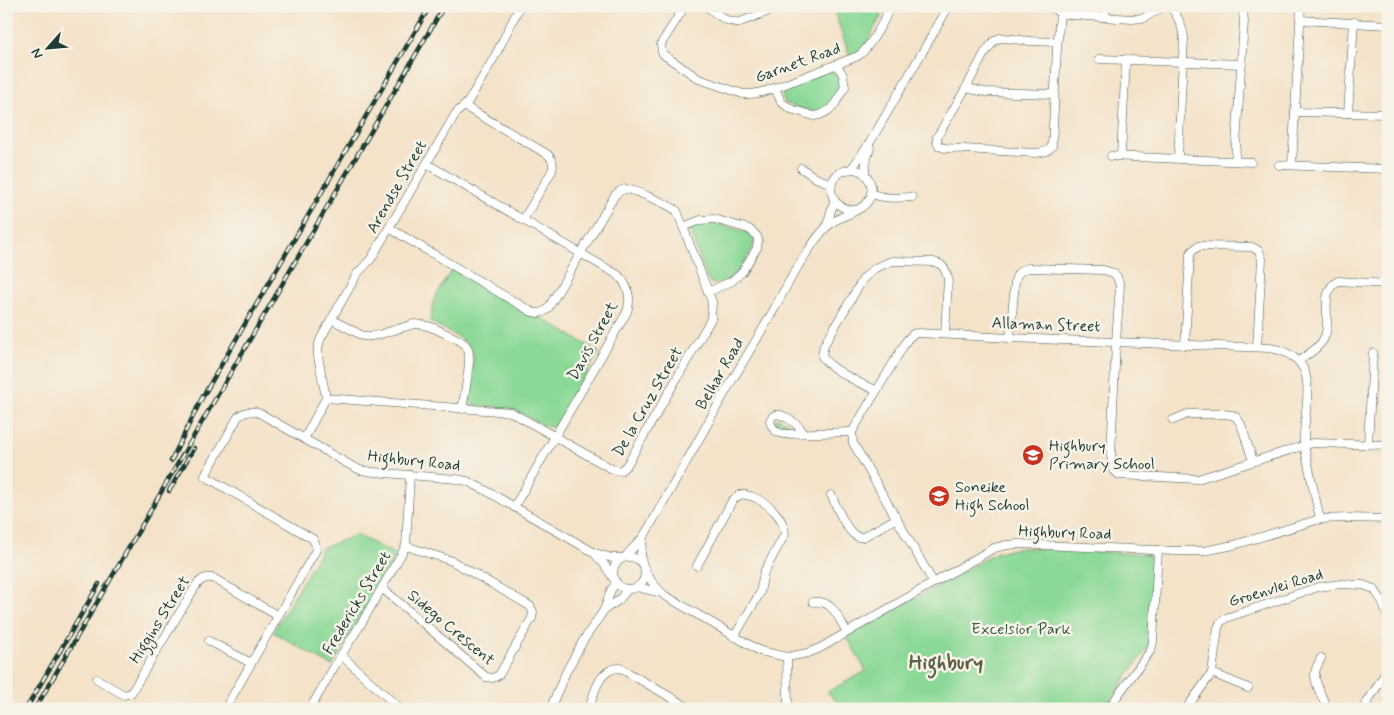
<svg xmlns="http://www.w3.org/2000/svg" width="1394" height="715" font-family="Mynerve,sans-serif">
  <style>
    .green { fill: #8cd997; stroke: #568b66 }
    .lines { fill: none; stroke-linecap: round; stroke-linejoin: round }
    .street-casing { stroke: #3f564a; stroke-width: 9 }
    .street { stroke: #fff; stroke-width: 8 }
    .rail-casing { stroke: #1f3d34; stroke-width: 4.5 }
    .rail { stroke: #f7f3e8; stroke-width: 2.5; stroke-dasharray: 8; stroke-linecap: butt }
    .labels { text-anchor: middle; dominant-baseline: central; stroke-width: 5; stroke-linejoin: round; paint-order: stroke }
    .street-label { font-size: 16px; fill: #1f3d34; stroke: #f7f3e8 }
    .poi-label { font-size: 16px; fill: #1f3d34; stroke: #f7f3e8; text-anchor: start }
    .park-label { font-size: 16px; fill: #355c48; stroke: #f7f3e8 }
    .district-label { font-size: 21px; font-weight: bold; fill: #5d5f47; stroke: #f7f3e8 }
  </style>
  <rect width="100%" height="100%" fill="#f7f3e8"/>
  <filter id="ink" filterUnits="userSpaceOnUse"><feTurbulence type="fractalNoise" baseFrequency=".02" numOctaves="2"/><feDisplacementMap in="SourceGraphic" scale="10" xChannelSelector="R" yChannelSelector="G"/><feConvolveMatrix kernelMatrix="1 2 1 2 8 2 1 2 1" color-interpolation-filters="sRGB"/></filter>
  <filter id="wash" filterUnits="userSpaceOnUse"><feTurbulence type="fractalNoise" baseFrequency=".0096" numOctaves="4" result="noise"/><feDisplacementMap in="SourceGraphic" scale="20" xChannelSelector="R" yChannelSelector="G"/><feGaussianBlur stdDeviation="1.12" result="paint"/><feColorMatrix in="noise" values="0 0 0 0 0 0 0 0 0 0 0 0 0 0 0 0 0 1.4 0 .05"/><feComposite in="paint" operator="in"/></filter>
  <g filter="url(#wash)">
    <rect width="100%" height="100%" fill="#f4e2c9"/>
    <g class="green">
      <path d="M832,6H887L862,50L850,56Z"/>
      <path d="M829,71L835,72L839,77L841,85V88L830,106L815,113L785,103L782,95L785,88Z"/>
      <path d="M705,223H715L749,233C752,236 755,238 754,242C754,248 750,252 747,257C740,269 728,287 711,283L707,278L691,235C691,226 697,225 705,223Z"/>
      <path d="M452,269L533,316L540,317L599,352L559,422C555,427 551,428 545,426L513,409L475,405L470,402L468,393L474,358L471,348L464,341L430,321L434,299Z"/>
      <path d="M778,418L796,428L797,430C787,431 779,432 774,422L775,420Z"/>
      <path d="M357,535L396,555L332,666L273,632L319,554L321,548Z"/>
      <path d="M1023,548L1145,554L1149,556L1153,561L1150,641L1148,647L1104,709H844L827,692L866,671L847,637L995,553L1006,550Z"/>
    </g>
  </g>
  <g filter="url(#ink)">
    <g class="lines">
      <g class="street-casing">
        <g id="street">
          <path d="M685,6L661,44L662,52L664,55L699,79L743,94C761,95 779,86 796,80C817,72 838,64 858,56C869,49 886,19 890,6"/>
          <path d="M706,6C716,13 726,24 740,22L782,6"/>
          <path d="M1049,6L1060,13L1072,15L1132,19L1144,18L1164,6"/>
          <path d="M1170,6C1178,16 1182,25 1184,37L1178,158"/>
          <path d="M1104,17L1106,6"/>
          <path d="M1300,20L1388,25"/>
          <path d="M1057,42L1030,41L1004,38H1000L994,41L984,54L966,88L937,137V142L939,146L945,148L1036,153C1043,152 1048,152 1052,146L1057,49L1060,13"/>
          <path d="M1099,59L1242,64"/>
          <path d="M775,88L781,102L791,109L814,116L820,115L826,112L833,107L845,87L843,75L837,65"/>
          <path d="M966,88L985,92L1054,94"/>
          <path d="M464,106L468,102L495,56L520,6"/>
          <path d="M1295,112L1388,114"/>
          <path d="M1348,113L1354,22"/>
          <path d="M1121,155L1126,59"/>
          <path d="M1111,156L1251,162"/>
          <path d="M1235,161L1244,21L1242,6"/>
          <path d="M427,164L618,275C628,285 632,297 627,312L514,507"/>
          <path d="M1279,165L1388,169"/>
          <path d="M1292,165L1301,6"/>
          <path d="M801,168L816,178L832,184"/>
          <path d="M851,169L860,157L872,139L949,6"/>
          <path d="M865,174L866,162L870,148"/>
          <path d="M872,194C885,199 898,198 912,197"/>
          <path d="M827,225L834,201"/>
          <path d="M683,227L701,220L714,219L749,229L757,236L758,240L757,248L742,272L732,281L708,292"/>
          <path d="M331,319L363,336H371L378,335L414,324C426,324 434,328 444,333C452,336 462,340 467,347C473,355 464,397 462,409"/>
          <path d="M1010,338L1015,281C1017,272 1021,270 1029,268L1103,270L1114,273L1117,277L1120,286L1116,342L1111,455L1113,469L1119,475L1198,479L1312,443L1388,445"/>
          <path d="M1185,345L1190,255L1192,251L1199,246L1252,247L1259,251L1262,259L1257,347"/>
          <path d="M1299,361C1308,354 1321,347 1325,336C1332,318 1318,292 1338,281L1388,284"/>
          <path d="M876,390C863,385 829,369 822,356L824,345L863,279L875,268L892,261L934,262L940,264L944,268L948,278L945,334"/>
          <path d="M326,398L511,412L612,469L620,471L627,465L711,319L712,302L677,211C670,205 633,189 625,189C621,190 618,192 615,195L549,307C545,313 539,314 532,312L389,228"/>
          <path d="M1173,420L1188,414H1223L1232,415L1236,417L1241,424L1253,461"/>
          <path d="M800,433L801,429C797,424 781,412 775,415C772,416 771,418 770,421C772,429 776,433 784,434L852,432"/>
          <path d="M304,439L326,398L318,356V347L321,338L357,274L371,259L456,113L464,106L547,154C553,159 554,164 552,171L523,220"/>
          <path d="M1368,444L1373,353"/>
          <path d="M831,495C836,505 846,531 856,536C859,538 860,537 863,537L897,518"/>
          <path d="M595,553L612,558H622"/>
          <circle cx="629" cy="573" r="16"/>
          <path d="M625,557C631,550 637,544 643,537C650,527 656,515 662,504C680,474 697,443 714,412C733,378 753,346 772,313C782,294 792,275 804,257C812,245 821,230 833,222C843,215 862,211 868,201C878,186 865,165 847,170C821,176 829,212 856,210"/>
          <path d="M642,564L641,553L643,537"/>
          <path d="M697,566L732,501L739,495C751,493 767,503 775,512C781,518 784,526 785,534L764,572L760,593L734,637"/>
          <path d="M645,570L652,582L664,595L760,651L787,657L808,653L820,648L994,548L1007,545L1019,544L1175,551H1204L1234,545L1320,519L1348,518L1388,519"/>
          <path d="M933,582L853,443L852,432L907,340L913,334L918,333L1010,338L1270,348C1326,358 1302,404 1304,445L1320,519"/>
          <path d="M637,587L662,593"/>
          <path d="M382,588L486,677L493,678L499,675L532,618L533,612L530,606L452,561L406,546"/>
          <path d="M813,602C833,599 838,618 847,632"/>
          <path d="M604,610L619,600L628,589"/>
          <path d="M209,641L251,663"/>
          <path d="M341,655L400,709"/>
          <path d="M787,657L788,709"/>
          <path d="M1321,658C1319,663 1315,668 1315,674C1315,686 1323,698 1328,709"/>
          <path d="M1212,673L1248,688"/>
          <path d="M97,679L124,695L131,693L197,584C202,579 205,577 213,578L278,616"/>
          <path d="M225,709L316,550L315,543L313,539L205,476L238,417C245,411 253,410 261,414L348,464L360,470L374,472L456,479L467,481L485,490L593,552L604,564L613,578"/>
          <path d="M310,709L341,655L361,624L406,546L410,475"/>
          <path d="M550,709L566,672L583,641L604,610L611,590L616,583"/>
          <path d="M589,709C594,693 599,668 620,668L691,709"/>
          <path d="M1108,709L1151,650L1153,642L1158,550"/>
          <path d="M1186,709L1212,673L1218,628L1220,623L1226,618L1318,587L1341,584L1363,585L1374,589L1382,601L1388,617"/>
          <path d="M1363,709L1388,669"/>
        </g>
      </g>
      <use href="#street" class="street"/>
      <g class="rail-casing">
        <g id="rail">
          <path d="M171,461L202,398L430,6"/>
          <path d="M169,491L194,448"/>
          <path d="M26,709L99,584"/>
          <path d="M35,709L444,6"/>
        </g>
      </g>
      <use href="#rail" class="rail"/>
    </g>
  </g>
  <defs>
    <g id="school-disc" transform="scale(1.125)"><circle r="9.5" fill="#c8321e" stroke="#f7f3e8"/><path d="M0-5L7-2L0 1L-7-2ZM-4 1L0 2.5L4 1V4Q0 6-4 4Z" fill="#fff"/></g>
  </defs>
  <g fill-rule="evenodd">
    <use href="#school-disc" x="1033" y="455"/>
    <use href="#school-disc" x="939" y="496"/>
  </g>
  <g class="labels">
    <g class="street-label">
      <text transform="translate(798 63) rotate(-20)">Garnet Road</text>
      <text transform="translate(397 187) rotate(-60)">Arendse Street</text>
      <text transform="translate(1046 325) rotate(2)">Allaman Street</text>
      <text transform="translate(593 341) rotate(-61)">Davis Street</text>
      <text transform="translate(720 374) rotate(-60)">Belhar Road</text>
      <text transform="translate(648 402) rotate(-60)">De la Cruz Street</text>
      <text transform="translate(414 461) rotate(6)">Highbury Road</text>
      <text transform="translate(1065 533) rotate(2)">Highbury Road</text>
      <text transform="translate(1276 588) rotate(-17)">Groenvlei Road</text>
      <text transform="translate(357 603) rotate(-59)">Fredericks Street</text>
      <text transform="translate(160 620) rotate(-58)">Higgins Street</text>
      <text transform="translate(451 628) rotate(40)">Sidego Crescent</text>
    </g>
    <g class="poi-label">
      <text x="1049" y="446">Highbury<tspan x="1049" dy="18">Primary School</tspan></text>
      <text x="955" y="487">Soneike<tspan x="955" dy="18">High School</tspan></text>
    </g>
    <g class="park-label">
      <text x="1021" y="629">Excelsior Park</text>
    </g>
    <g class="district-label">
      <text x="946" y="663">Highbury</text>
    </g>
  </g>
  <rect width="1394" height="715" fill="none" stroke="#f7f3e8" stroke-width="25"/>
  <g transform="translate(48 48) rotate(243)" stroke="#f7f3e8" stroke-width="4" paint-order="stroke">
  <path d="M0-4L9 19L0 12L-9 19Z" fill="#1f3d34"/>
  <text y="-8" font-size="14" font-weight="bold" text-anchor="middle" fill="#1f3d34">N</text>
  </g>
</svg>
